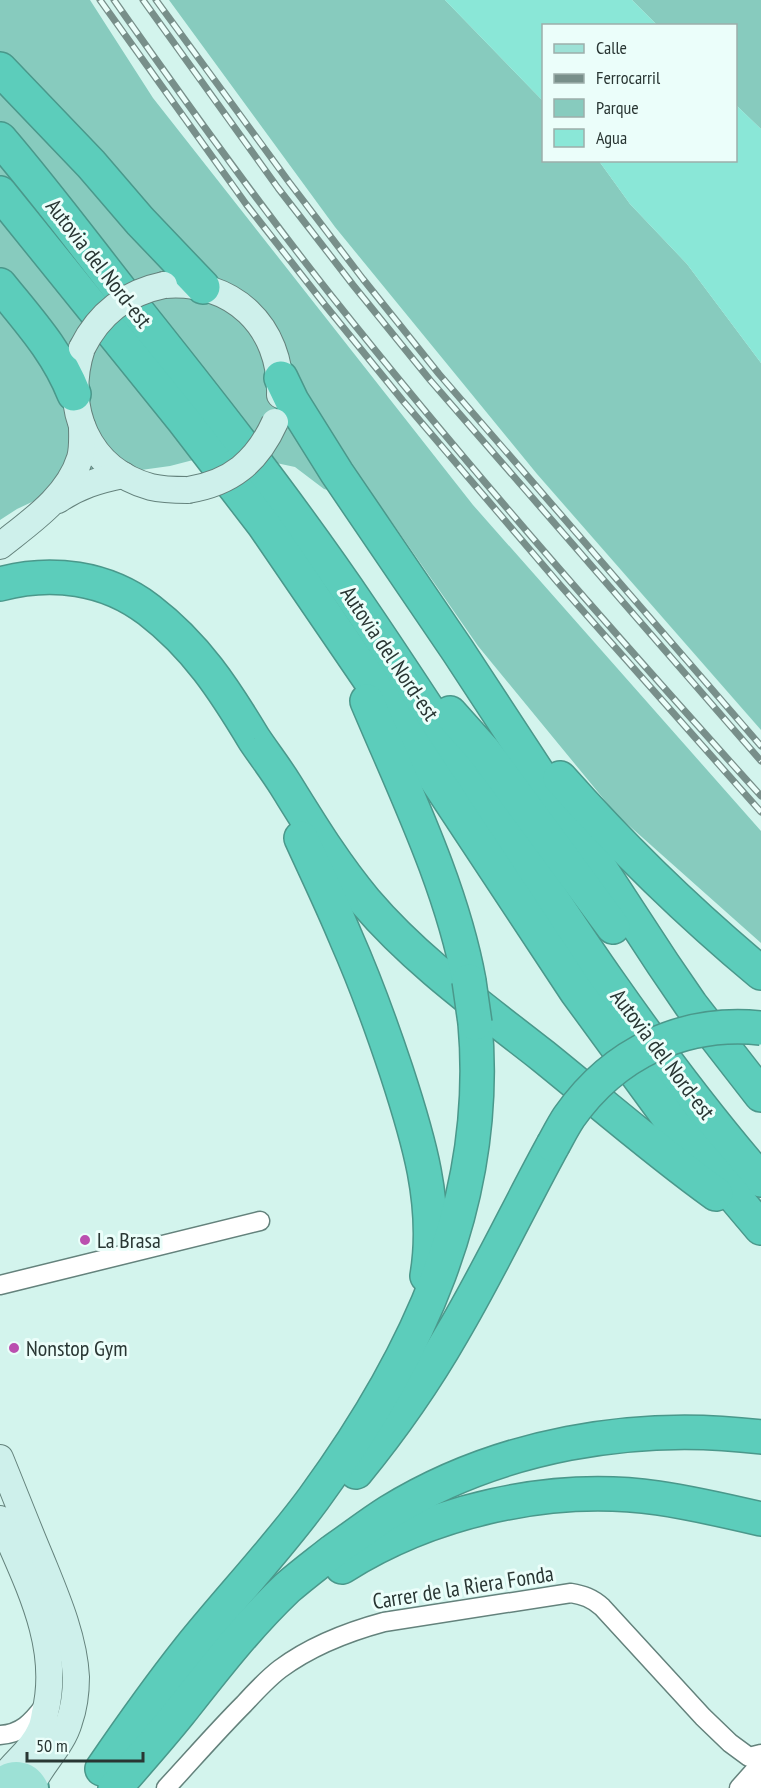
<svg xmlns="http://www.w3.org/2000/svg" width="761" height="1788" font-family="'PT Sans Narrow',sans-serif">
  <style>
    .green { fill: #87cbbe }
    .water { fill: #8ae7d7 }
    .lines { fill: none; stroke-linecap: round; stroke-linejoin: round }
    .street-casing { stroke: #64827c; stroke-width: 21 }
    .secondary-casing { stroke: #64827c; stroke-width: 28 }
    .primary-casing { stroke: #4a988b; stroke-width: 32 }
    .highway-casing { stroke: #4a988b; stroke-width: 36 }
    .street { stroke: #fff; stroke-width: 18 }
    .secondary { stroke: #cef0eb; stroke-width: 26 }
    .primary { stroke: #9de1d6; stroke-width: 28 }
    .highway { stroke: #5ccdbb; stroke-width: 33 }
    .rail-casing { stroke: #788f8a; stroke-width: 7 }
    .rail { stroke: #ebfefa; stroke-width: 4.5; stroke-dasharray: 14; stroke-linecap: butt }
    .secondary-bridge-casing { stroke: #64827c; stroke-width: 28; stroke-linecap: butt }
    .highway-bridge-casing { stroke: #4a988b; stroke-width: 36; stroke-linecap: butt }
    .secondary-bridge { stroke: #cef0eb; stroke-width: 26 }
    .highway-bridge { stroke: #5ccdbb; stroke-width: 33 }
    .poi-dot { fill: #ba4faf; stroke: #ebfefa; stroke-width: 2 }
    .labels { text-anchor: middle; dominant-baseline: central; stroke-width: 6; stroke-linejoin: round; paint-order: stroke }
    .street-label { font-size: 22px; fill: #293633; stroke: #ebfefa }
    .poi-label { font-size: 22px; fill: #293633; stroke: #ebfefa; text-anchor: start }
  </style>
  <rect width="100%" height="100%" fill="#d3f4ed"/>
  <g class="green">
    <path d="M0,0H90L153,98L473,505L761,831V943L616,814L478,646L389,518L374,502L324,489L295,467L224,452L170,466L83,478L17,509L0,520Z"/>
    <path d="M169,0H445L543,101L544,160L599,161L630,204L687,264L761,363V730L537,474L335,227Z"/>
    <path d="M632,0H761V129L736,105V26L657,25Z"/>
  </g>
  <g class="water">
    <path d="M445,0H632L657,25L544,26L543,101Z"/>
    <path d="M736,105L761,129V363L687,264L630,204L599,161L736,160Z"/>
  </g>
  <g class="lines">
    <g class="street-casing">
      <g id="street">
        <path d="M0,1285L260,1221"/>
        <path d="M0,1735C21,1734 32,1722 44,1706"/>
        <path d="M166,1788C192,1760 217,1731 244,1704C255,1692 267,1679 280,1669C311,1646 347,1632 384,1622L571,1593C583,1595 592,1598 602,1607L703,1717L730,1743L749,1757L761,1754"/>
        <path d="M739,1788L755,1770"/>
        <path d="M757,1788C754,1777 754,1768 761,1758"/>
      </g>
    </g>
    <g class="secondary-casing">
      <g id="secondary">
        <path d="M164,285C232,279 282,326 280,395"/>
        <path d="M82,348C62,408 88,470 151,487C163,490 175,490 188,490"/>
        <path d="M58,500C79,486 98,480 123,475"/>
        <path d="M0,546C30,522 68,497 80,458C83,448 82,436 82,426"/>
        <path d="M0,1458C14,1492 27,1526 41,1559C56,1596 74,1637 76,1677C76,1693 74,1708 69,1722C62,1746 42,1763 32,1785"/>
        <path d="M0,1519C26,1581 62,1645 45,1713C44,1719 43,1726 40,1731C31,1752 12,1763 0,1782"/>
      </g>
    </g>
    <g class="primary-casing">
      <path id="primary" d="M0,1783C12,1773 26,1773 34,1788"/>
    </g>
    <g class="highway-casing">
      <g id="highway">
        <path d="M0,69L91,164L140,221L203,287"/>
        <path d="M0,139C42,188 81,240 121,291C205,396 288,501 363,612C493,803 610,1005 761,1180"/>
        <path d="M0,193L184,421L264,525L385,702L576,991L674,1125L761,1228"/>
        <path d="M0,285C29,321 57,351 74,394"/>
        <path d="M281,378L292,401L337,473L458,651L663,964L691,1005L761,1095"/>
        <path d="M0,584C51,570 106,577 149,610C196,646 224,689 254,739C264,754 275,768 285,784C310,824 334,864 365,901C416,961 482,1008 543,1056C600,1102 656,1151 716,1194"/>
        <path d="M367,701C404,789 452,887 469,981"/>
        <path d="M450,713L484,751L613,927"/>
        <path d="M560,778C622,848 689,913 761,973"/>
        <path d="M301,838C316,871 332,904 346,938C365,981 381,1025 396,1070C418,1137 439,1205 427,1276"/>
        <path d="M356,1472C392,1428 425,1381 453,1332C489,1271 519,1207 553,1145"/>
        <path d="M342,1567C432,1510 552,1483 658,1498C692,1503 727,1511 761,1519"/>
        <path d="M102,1769C130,1728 159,1687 190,1648C231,1597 276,1550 314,1498C417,1357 491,1201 475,1023"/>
        <path d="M115,1788C137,1763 159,1738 180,1712C214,1669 247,1626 287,1588C302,1575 318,1563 333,1551C352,1538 370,1524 389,1512C498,1445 635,1421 761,1437"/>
      </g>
    </g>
    <use href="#street" class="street"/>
    <use href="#secondary" class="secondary"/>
    <use href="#primary" class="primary"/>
    <use href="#highway" class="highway"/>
    <g class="rail-casing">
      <g id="rail">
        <path d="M100,0L246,204L325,305L403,401L560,585L761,812"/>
        <path d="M114,0C185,101 257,202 334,299C470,470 615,634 761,796"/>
        <path d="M143,0L278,188L353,285L430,380L761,761"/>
        <path d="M156,0L289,182L363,279L439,374L761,746"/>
      </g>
    </g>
    <use href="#rail" class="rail"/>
    <g class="secondary-bridge-casing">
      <g id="secondary-bridge">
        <path d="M82,348C99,314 125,293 164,285"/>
        <path d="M188,490C231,483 257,462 275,422"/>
      </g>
    </g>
    <g class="highway-bridge-casing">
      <g id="highway-bridge">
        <path d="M469,981L475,1023"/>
        <path d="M553,1145C558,1136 563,1126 569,1117C614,1053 683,1020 761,1028"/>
      </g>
    </g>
    <use href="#secondary-bridge" class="secondary-bridge"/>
    <use href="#highway-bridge" class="highway-bridge"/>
  </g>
  <g class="poi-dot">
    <circle cx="85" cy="1240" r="6"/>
    <circle cx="14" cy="1348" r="6"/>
  </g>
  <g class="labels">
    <g class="street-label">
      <text transform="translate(99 263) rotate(52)">Autovia del Nord-est</text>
      <text transform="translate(390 653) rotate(56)">Autovia del Nord-est</text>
      <text transform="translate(663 1054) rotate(53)">Autovia del Nord-est</text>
      <text transform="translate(463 1587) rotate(-9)">Carrer de la Riera Fonda</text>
    </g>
    <g class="poi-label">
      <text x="97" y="1240">La Brasa</text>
      <text x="26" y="1348">Nonstop Gym</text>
    </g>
  </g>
  <rect x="542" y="24" width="195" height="138" fill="#ebfefa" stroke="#9daeaa" stroke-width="1.5"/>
  <rect x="554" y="44" width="30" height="9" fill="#9de1d6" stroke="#9daeaa" stroke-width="1.5"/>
  <text x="596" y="54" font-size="18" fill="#293633">Calle</text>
  <rect x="554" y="74" width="30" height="9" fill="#788f8a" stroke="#9daeaa" stroke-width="1.5"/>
  <text x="596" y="84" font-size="18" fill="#293633">Ferrocarril</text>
  <rect x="554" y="99" width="30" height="18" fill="#87cbbe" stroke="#9daeaa" stroke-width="1.5"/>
  <text x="596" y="114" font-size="18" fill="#293633">Parque</text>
  <rect x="554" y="129" width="30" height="18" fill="#8ae7d7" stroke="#9daeaa" stroke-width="1.5"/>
  <text x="596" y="144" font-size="18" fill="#293633">Agua</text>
  <path d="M27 1752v9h116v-9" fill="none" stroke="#293633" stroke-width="3"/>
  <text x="36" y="1752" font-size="18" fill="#293633" stroke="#ebfefa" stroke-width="4.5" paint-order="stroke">50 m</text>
</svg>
